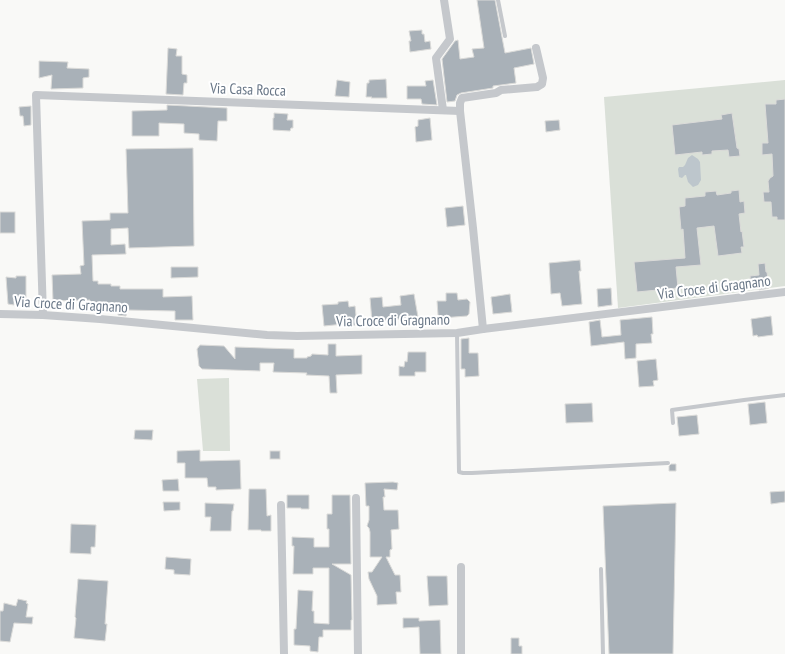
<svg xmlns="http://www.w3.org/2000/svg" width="785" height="654" font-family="'PT Sans Narrow',sans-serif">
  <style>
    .green { fill: #dae0d8 }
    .water { fill: #bdc6cc }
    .building { fill: #a9b1b8; stroke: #dbdbd9 }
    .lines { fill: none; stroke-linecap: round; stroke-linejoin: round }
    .lane { stroke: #c5c8cc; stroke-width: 4 }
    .street { stroke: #c5c8cc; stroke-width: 8 }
    .labels { text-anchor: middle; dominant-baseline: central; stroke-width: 4; stroke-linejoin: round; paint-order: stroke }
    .street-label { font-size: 15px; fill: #697787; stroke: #fff }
  </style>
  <rect width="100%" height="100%" fill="#f9f9f7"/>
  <g class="green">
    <path d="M785,80V286L618,308L604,97Z"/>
    <path d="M229,378L230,451H203L197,379Z"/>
  </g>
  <path class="water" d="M692,155L698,159L700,162L701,180L698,185L693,187L688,182L686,175H685L682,178L679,177L678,169L679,167H683L685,165L688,158Z"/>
  <g class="building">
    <path d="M477,0H495L505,53L531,48L534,64L514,68L516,83L501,85L493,86V88L461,93L457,95L455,101L447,102L442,59L455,41L458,40L460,59L474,57L472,49L484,48Z"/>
    <path d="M422,30V34H424L425,42L430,41L431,49L410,52L409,41H411L409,31Z"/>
    <path d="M168,48L177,49L176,56H182V74L187,75V83H184L183,95L166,94Z"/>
    <path d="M39,61L68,62L67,68L89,69V77L83,78V88L51,89L52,75L39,78Z"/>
    <path d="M386,79L387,98H371L372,97H366L367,83H369V80Z"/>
    <path d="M337,80L350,82L349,97L335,96Z"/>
    <path d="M433,80L437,105L422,104L421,99H407V86H426L425,81Z"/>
    <path d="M785,99V220H777V217H772L771,202H764L763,192H769L768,181L770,178L773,176L772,154L762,155V143H768L765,104H776V100Z"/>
    <path d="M167,105L227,108V121H218L217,141L199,140V134L184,133V124L159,123V136H132V111L167,110Z"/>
    <path d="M31,106V125L24,126L23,116H20L19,107Z"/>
    <path d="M274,113L288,114L287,120H293V128H291L290,131L273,130V118H274Z"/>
    <path d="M732,113L737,148L739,149L740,156L729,157L728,150L712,151V154L702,155V152L675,155L672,125L722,119L721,115Z"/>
    <path d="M430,118L432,140L416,142L415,127L418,126V120Z"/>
    <path d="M559,120L560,130L546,132L545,121Z"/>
    <path d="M193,148L194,246L129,248L128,228L111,229V245L125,244L126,254L92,255L93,281H98V284H111V286H120V289H163V297L192,296L193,320H175V311L127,310L126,316L118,315V307L114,306L113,305H90V300L53,301L52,275L81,274L80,266L84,265L82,221L110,220V213H128L126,149Z"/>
    <path d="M739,190L740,202L744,201L745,213L739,214L741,232L742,231L744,247H741L742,253L718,256L714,226L697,228L701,265L676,267L678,288L637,292L634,262L685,258L683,229L681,230L679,207L685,206V198L705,196V192L716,191L717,195L731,193V191Z"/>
    <path d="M463,206L465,225L447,227L445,208Z"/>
    <rect x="0" y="212" width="15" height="21"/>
    <path d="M580,260L581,271H579L582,304L562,306L560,293L551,294L549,263Z"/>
    <path d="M765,263L766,272H767L769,288L759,290L758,284L751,285L750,276L759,275L758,264Z"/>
    <path d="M171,267H198V277L171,278Z"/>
    <path d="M16,276H26V299L14,300V305L8,304L6,277L16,278Z"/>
    <path d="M611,288L612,305L598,307L597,289Z"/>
    <path d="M446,293H457L458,300L467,299L470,302L469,314L467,316L441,318L438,315L437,301H446Z"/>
    <path d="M414,294L418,317L372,322L370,298L382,297L383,307L401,305L400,296Z"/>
    <path d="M510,294L512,312L493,314L491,297Z"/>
    <path d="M348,301L349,307L355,306L357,325L344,326V324L324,326L322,305L338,304V302Z"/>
    <path d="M771,316L773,335L758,337L757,335L753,336L751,319Z"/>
    <path d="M652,317L653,334H651L652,343L636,344V358L625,359L624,342L591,346L589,322L600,320L602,337L621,335L620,320Z"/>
    <path d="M469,338V353H478L479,376L465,377V369H461V339Z"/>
    <path d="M328,344H336V356L362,355V374L336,375L337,393H330L329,376L306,375L307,373L273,372L274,363H260V371L202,369L199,366L197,349L200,345L224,346L235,359V347L294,349V358H307V357L311,356L312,354L328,355Z"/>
    <path d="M408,352H426V372H415V376H399V366L404,367L405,361L407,362Z"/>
    <path d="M656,359L658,380L653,381L654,386L639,387L637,361Z"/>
    <path d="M765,402L767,423L750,425L748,404Z"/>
    <path d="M592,403L593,422L566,423L565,404Z"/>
    <path d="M697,415L699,434L679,436L677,417Z"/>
    <path d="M135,430H153L152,440L134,439Z"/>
    <path d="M200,450V461L240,460L241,489L216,490V487H208L207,478H185V463H177V451Z"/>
    <rect x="270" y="451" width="10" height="8"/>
    <path d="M671,464H676V471H669V466Z"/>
    <path d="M178,479L179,491H163L162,480Z"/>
    <path d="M393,482L398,483L397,490L384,489L385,497H383L384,510H398L399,529L391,530L392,549L390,550V557H386L395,575H400L401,592H396L397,604L377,605V596L369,579L368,572H372L382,557H370V532L369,528L367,526L369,520V506H366L365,483Z"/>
    <path d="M249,489H266L267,516L271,515V531H261V530H248Z"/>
    <path d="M785,491V502L771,504L770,492Z"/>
    <path d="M287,495H309V509H301V508H287Z"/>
    <path d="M332,495H350L351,564H332L351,575L352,620H351V630H323V637H319L318,652L310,651V646L294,645V629H296L298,590L313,591L312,611H314V623L329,624V568H313V574H293L294,546H292V537L314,538V547H329V529H327V514H332Z"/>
    <path d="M163,502H180V510L164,511Z"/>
    <path d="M205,503L234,504L233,511H232L231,531H210L211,517H205Z"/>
    <path d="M676,503L673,654H609L603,506Z"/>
    <path d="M71,524L96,525L95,547H91V554L70,553Z"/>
    <path d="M166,557L191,559L190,575L174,574V570L165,569Z"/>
    <path d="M427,576H447L448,605L429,606Z"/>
    <path d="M78,579L108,581L105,624H107L105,641L74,638L76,618L75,617Z"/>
    <path d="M18,599L27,601L26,603L28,604L26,617H33L32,624L14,623L10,642L0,641V611H3L4,603L16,606Z"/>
    <path d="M403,618H419V621L440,620L441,654H420L419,627L403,628Z"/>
    <path d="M511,638H519V646H522V654H511Z"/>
  </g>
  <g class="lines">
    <g class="lane">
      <path d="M498,0L505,36"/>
      <path d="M457,333L459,472L463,473H472L668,463"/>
      <path d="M673,423L672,410L744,400L785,395"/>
      <path d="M601,569L603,654"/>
    </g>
    <g class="street">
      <path d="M443,110L436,58L450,39L444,0"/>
      <path d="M0,314L43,315L100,319L267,335L297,336L457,333L483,329L785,292"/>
      <path d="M43,315L36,95L460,111"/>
      <path d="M483,329L473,228L460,111V103L462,98L496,93L501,90L537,87L542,84L543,78L536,48"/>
      <path d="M356,498L358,654"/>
      <path d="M281,505L284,654"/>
      <path d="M461,567V654"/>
    </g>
  </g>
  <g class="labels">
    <g class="street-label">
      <text transform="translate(248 89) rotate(2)">Via Casa Rocca</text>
      <text transform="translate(714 287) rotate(-7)">Via Croce di Gragnano</text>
      <text transform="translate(71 304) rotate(3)">Via Croce di Gragnano</text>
      <text transform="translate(393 320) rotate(-1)">Via Croce di Gragnano</text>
    </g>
  </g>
</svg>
